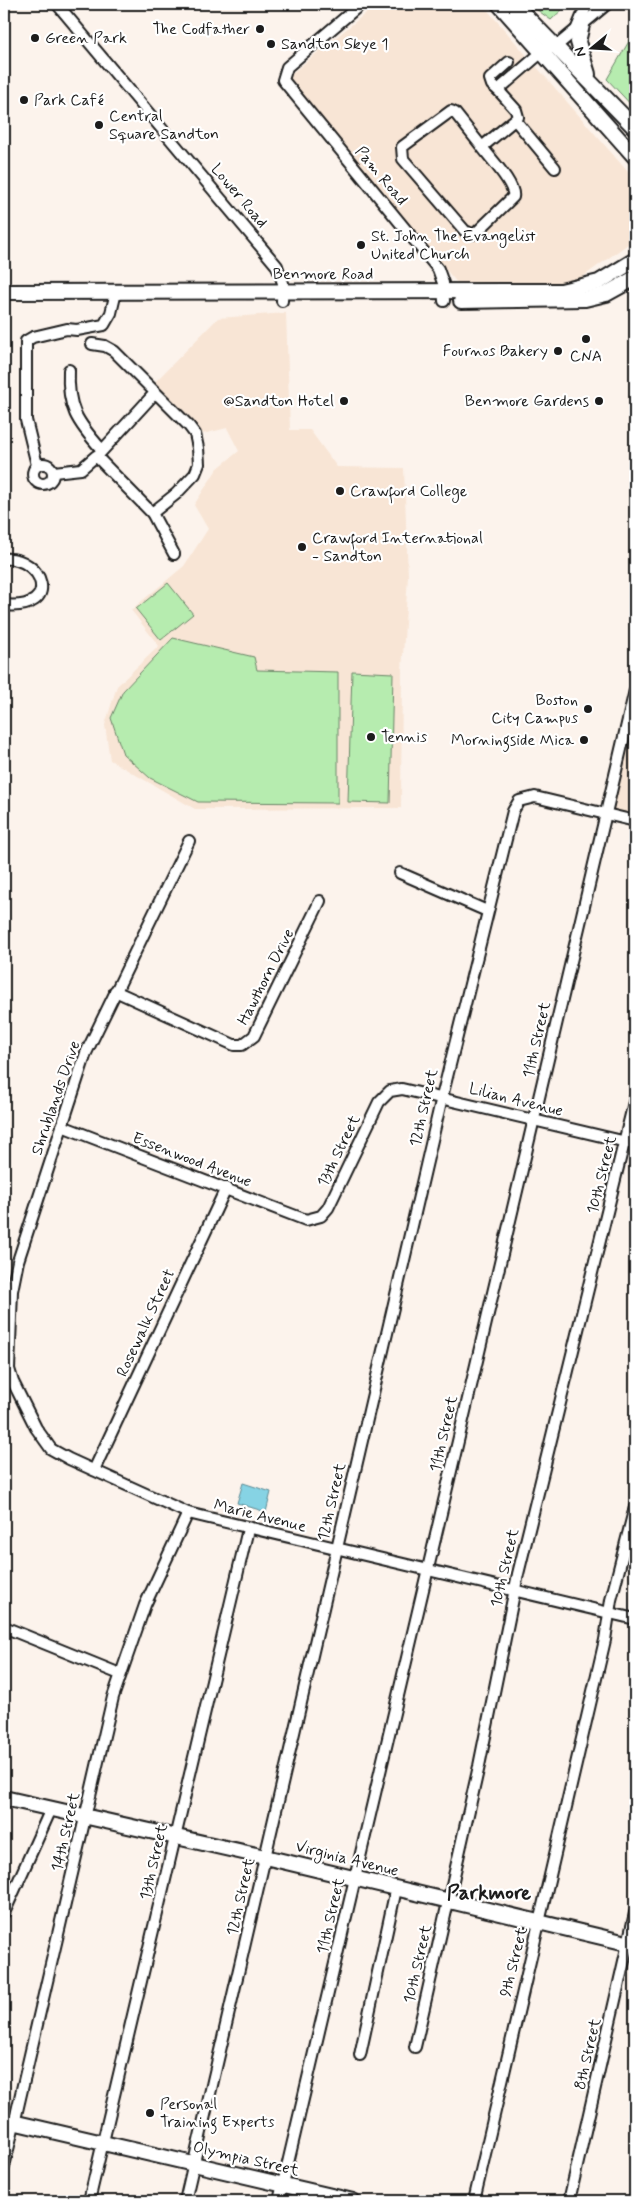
<svg xmlns="http://www.w3.org/2000/svg" width="639" height="2205" font-family="Mynerve,sans-serif">
  <style>
    .built { fill: #f8e5d5 }
    .green { fill: #b6ecaf; stroke: #698466 }
    .water { fill: #86d3e4; stroke: #5c8a94 }
    .lines { fill: none; stroke-linecap: round; stroke-linejoin: round }
    .street-casing { stroke: #1c1c1c; stroke-width: 14 }
    .secondary-casing { stroke: #1c1c1c; stroke-width: 18 }
    .street { stroke: #fff; stroke-width: 10 }
    .secondary { stroke: #fff; stroke-width: 14 }
    .poi-dot { fill: #1c1c1c; stroke: #fff; stroke-width: 2 }
    .labels { text-anchor: middle; dominant-baseline: central; stroke-width: 4.5; stroke-linejoin: round; paint-order: stroke }
    .poi-label { font-size: 16px; fill: #1c1c1c; stroke: #fff; text-anchor: start }
    .street-label { font-size: 16px; fill: #1c1c1c; stroke: #fff }
    .district-label { font-size: 21px; font-weight: bold; fill: #1c1c1c; stroke: #fff }
  </style>
  <rect width="100%" height="100%" fill="#fcf3ec"/>
  <filter id="ink" filterUnits="userSpaceOnUse"><feTurbulence type="fractalNoise" baseFrequency=".02" numOctaves="2"/><feDisplacementMap in="SourceGraphic" scale="10" xChannelSelector="R" yChannelSelector="G"/><feConvolveMatrix kernelMatrix="1 2 1 2 8 2 1 2 1" color-interpolation-filters="sRGB"/></filter>
  <g filter="url(#ink)">
    <g class="built">
      <path d="M377,4H482L635,180V239L570,286L463,290L291,84L290,75Z"/>
      <path d="M286,313L290,430H310L337,467L404,468L408,576L402,671L401,808L195,809L110,760L105,725L117,686L159,646L131,610L184,566L208,529L194,505L217,469L239,451L227,428L203,434L153,384L218,318Z"/>
      <path d="M635,694V825L607,817Z"/>
    </g>
    <g class="green">
      <path d="M529,4H568L551,20Z"/>
      <path d="M635,31V109L607,79Z"/>
      <path d="M168,583L193,614L161,640L136,609Z"/>
      <path d="M173,638L254,657L257,670L338,672V803L198,802L150,778L123,754L111,718L123,691Z"/>
      <path d="M352,671L393,673L390,803L348,802Z"/>
    </g>
    <path class="water" d="M243,1483L271,1492L266,1512L237,1503Z"/>
    <g class="lines">
      <g class="street-casing">
        <g id="street">
          <path d="M57,4L277,266L283,283L282,301"/>
          <path d="M361,4L287,67L283,80L438,269L443,283L444,301"/>
          <path d="M577,28L587,4"/>
          <path d="M498,90L492,85L490,79L509,62"/>
          <path d="M516,121L555,168"/>
          <path d="M482,147C490,158 516,185 513,197L476,233L472,234L465,231L403,159L402,147L451,111L455,113L482,147L518,117L516,110L498,90L542,52L559,44L607,4"/>
          <path d="M92,344L105,346L114,351L189,426L195,434L198,448L199,464L195,474L176,494L152,513"/>
          <path d="M69,370C67,408 77,422 102,450"/>
          <path d="M99,454L155,393"/>
          <circle cx="43" cy="474" r="10"/>
          <path d="M37,465L26,420V341L33,337L67,329L77,330L104,325L111,313L116,292"/>
          <path d="M54,472L81,469L96,456L152,513L174,554"/>
          <path d="M4,559C43,556 63,611 4,605"/>
          <path d="M189,841L86,1053L18,1261L12,1291L9,1369L13,1382L36,1428L51,1449L69,1459L188,1513L635,1619"/>
          <path d="M400,873L487,911"/>
          <path d="M115,991L234,1045H242L254,1036L320,901"/>
          <path d="M62,1126L306,1220L321,1216L328,1208L379,1102L390,1091L402,1089L635,1144"/>
          <path d="M94,1470L226,1188"/>
          <path d="M4,1627L120,1674"/>
          <path d="M4,1913L51,1809"/>
          <path d="M415,2047L479,1766L518,1574L635,1098"/>
          <path d="M360,2055L396,1889"/>
          <path d="M4,2167L113,1697L145,1605L188,1513"/>
          <path d="M89,2201L248,1529"/>
          <path d="M185,2201L442,1097L513,811L519,801L535,797L635,821"/>
          <path d="M279,2201L635,690"/>
          <path d="M474,2201L605,1640L611,1600L635,1507"/>
          <path d="M569,2201L635,1913"/>
        </g>
      </g>
      <g class="secondary-casing">
        <g id="secondary">
          <path d="M499,4L635,157"/>
          <path d="M514,4L635,128"/>
          <path d="M582,25L578,42L588,74"/>
          <path d="M4,292L561,291L599,282L635,260"/>
          <path d="M461,301L585,299L606,294L635,278"/>
          <path d="M4,1798L265,1857L635,1945"/>
          <path d="M4,2120L353,2201"/>
        </g>
      </g>
      <use href="#street" class="street"/>
      <use href="#secondary" class="secondary"/>
    </g>
  </g>
  <g class="poi-dot">
    <circle cx="260" cy="29" r="5"/>
    <circle cx="35" cy="38" r="5"/>
    <circle cx="271" cy="44" r="5"/>
    <circle cx="24" cy="100" r="5"/>
    <circle cx="99" cy="125" r="5"/>
    <circle cx="361" cy="245" r="5"/>
    <circle cx="586" cy="339" r="5"/>
    <circle cx="558" cy="351" r="5"/>
    <circle cx="344" cy="401" r="5"/>
    <circle cx="599" cy="401" r="5"/>
    <circle cx="340" cy="491" r="5"/>
    <circle cx="302" cy="547" r="5"/>
    <circle cx="588" cy="709" r="5"/>
    <circle cx="371" cy="737" r="5"/>
    <circle cx="584" cy="740" r="5"/>
    <circle cx="150" cy="2113" r="5"/>
  </g>
  <g class="labels">
    <g class="poi-label">
      <text x="250" y="29" text-anchor="end">The Codfather</text>
      <text x="45" y="38">Green Park</text>
      <text x="281" y="44">Sandton Skye 1</text>
      <text x="34" y="100">Park Café</text>
      <text x="109" y="116">Central<tspan x="109" dy="18">Square Sandton</tspan></text>
      <text x="371" y="236">St. John The Evangelist<tspan x="371" dy="18">United Church</tspan></text>
      <text x="548" y="351" text-anchor="end">Fournos Bakery</text>
      <text x="586" y="356" text-anchor="middle">CNA</text>
      <text x="334" y="401" text-anchor="end">@Sandton Hotel</text>
      <text x="589" y="401" text-anchor="end">Benmore Gardens</text>
      <text x="350" y="491">Crawford College</text>
      <text x="312" y="538">Crawford International<tspan x="312" dy="18">- Sandton</tspan></text>
      <text x="578" y="700" text-anchor="end">Boston<tspan x="578" dy="18">City Campus</tspan></text>
      <text x="381" y="737">Tennis</text>
      <text x="574" y="740" text-anchor="end">Morningside Mica</text>
      <text x="160" y="2104">Personal<tspan x="160" dy="18">Training Experts</tspan></text>
    </g>
    <g class="street-label">
      <text transform="translate(381 176) rotate(50)">Pam Road</text>
      <text transform="translate(239 196) rotate(50)">Lower Road</text>
      <text x="323" y="274">Benmore Road</text>
      <text transform="translate(266 977) rotate(-63)">Hawthorn Drive</text>
      <text transform="translate(537 1040) rotate(-77)">11th Street</text>
      <text transform="translate(56 1098) rotate(-71)">Shrublands Drive</text>
      <text transform="translate(516 1100) rotate(14)">Lilian Avenue</text>
      <text transform="translate(424 1108) rotate(-77)">12th Street</text>
      <text transform="translate(339 1151) rotate(-64)">13th Street</text>
      <text transform="translate(192 1160) rotate(21)">Essenwood Avenue</text>
      <text transform="translate(602 1175) rotate(-76)">10th Street</text>
      <text transform="translate(146 1323) rotate(-65)">Rosewalk Street</text>
      <text transform="translate(444 1434) rotate(-77)">11th Street</text>
      <text transform="translate(332 1502) rotate(-77)">12th Street</text>
      <text transform="translate(260 1516) rotate(14)">Marie Avenue</text>
      <text transform="translate(505 1568) rotate(-77)">10th Street</text>
      <text transform="translate(66 1832) rotate(-77)">14th Street</text>
      <text transform="translate(347 1859) rotate(14)">Virginia Avenue</text>
      <text transform="translate(154 1862) rotate(-77)">13th Street</text>
      <text transform="translate(241 1897) rotate(-77)">12th Street</text>
      <text transform="translate(331 1916) rotate(-77)">11th Street</text>
      <text transform="translate(514 1962) rotate(-76)">9th Street</text>
      <text transform="translate(418 1964) rotate(-77)">10th Street</text>
      <text transform="translate(588 2054) rotate(-77)">8th Street</text>
      <text transform="translate(246 2159) rotate(13)">Olympia Street</text>
    </g>
    <g class="district-label">
      <text x="489" y="1893">Parkmore</text>
    </g>
  </g>
  <rect width="639" height="2205" fill="none" stroke="#fff" stroke-width="20"/>
  <rect x="10" y="10" width="619" height="2185" fill="none" stroke="#1c1c1c" stroke-width="2" filter="url(#ink)"/>
  <g transform="translate(592 48) rotate(252)" stroke="#ffffff" stroke-width="4" paint-order="stroke">
  <path d="M0-4L9 19L0 12L-9 19Z" fill="#1c1c1c"/>
  <text y="-8" font-size="14" font-weight="bold" text-anchor="middle" fill="#1c1c1c">N</text>
  </g>
</svg>
